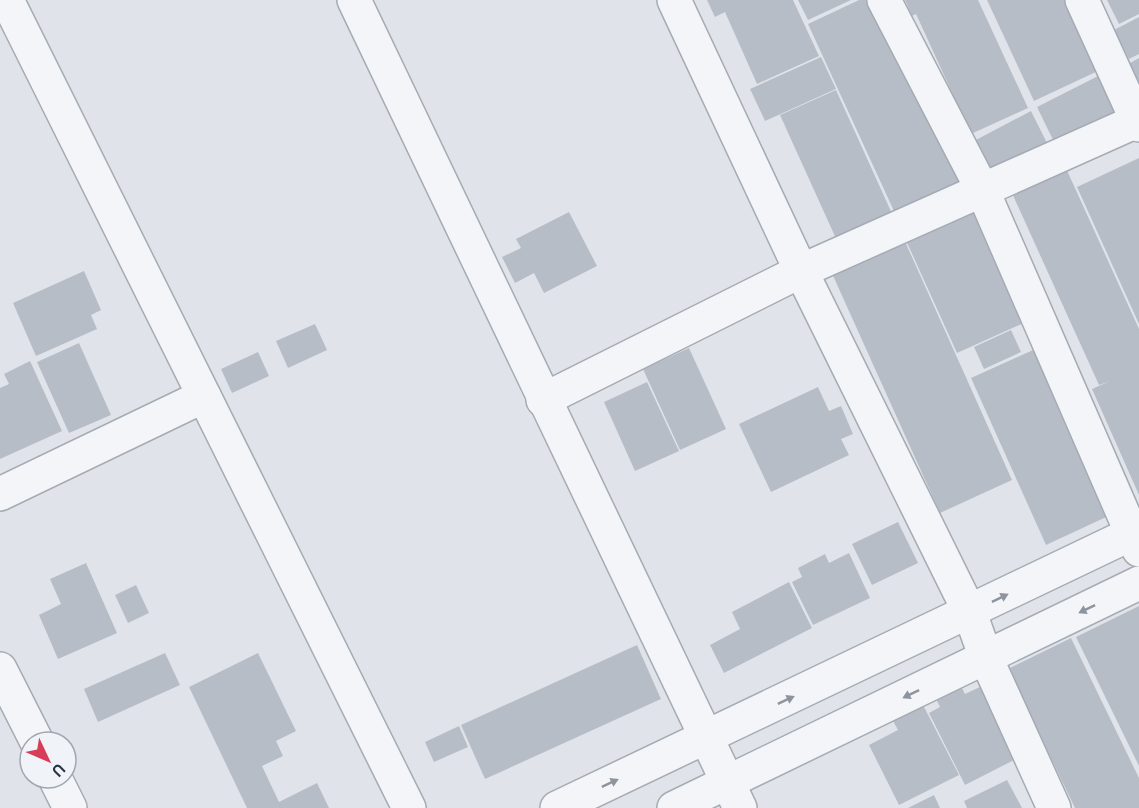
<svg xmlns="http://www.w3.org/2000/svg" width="1139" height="808" font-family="Overpass,sans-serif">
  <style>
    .building { fill: #b7bdc7 }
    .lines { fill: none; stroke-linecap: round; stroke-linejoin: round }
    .minor-casing { stroke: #a5abb4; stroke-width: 36 }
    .minor { stroke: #f3f5f8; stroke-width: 33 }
    .oneway { fill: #8d949d }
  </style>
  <rect width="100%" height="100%" fill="#e0e4ea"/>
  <g class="building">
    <path d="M707,0H793L819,56L757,84L725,12L715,17Z"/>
    <path d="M798,0H851L808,20Z"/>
    <path d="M859,0H879L965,191L899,222L808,24Z"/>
    <path d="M905,0H978L1028,108L971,134L916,14L912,16Z"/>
    <path d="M987,0H1067L1100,70L1034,101Z"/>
    <path d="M1107,0H1139V14L1119,24Z"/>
    <path d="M1139,17V54L1129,59L1114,30Z"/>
    <path d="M821,57L836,89L765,121L750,89Z"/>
    <path d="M1139,58V99L1123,67Z"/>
    <path d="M1102,74L1122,112L1056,146L1037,107Z"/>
    <path d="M836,90L894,218L838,243L780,115Z"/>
    <path d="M1031,111L1048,145L989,176L972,142Z"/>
    <path d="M1139,158V324L1077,187Z"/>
    <path d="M1065,166L1139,329V495L1092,389L1110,381L1099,385L1011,191Z"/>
    <path d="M975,203L1028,321L957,353L904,236Z"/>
    <path d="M569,212L597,266L544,293L534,273L515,283L502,257L521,248L516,239Z"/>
    <path d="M903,237L1012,480L940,513L830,269Z"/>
    <path d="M84,271L101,310L91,315L97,329L36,356L13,303Z"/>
    <path d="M315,324L327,350L288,368L276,341Z"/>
    <path d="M1011,330L1021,352L984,369L974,347Z"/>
    <path d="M79,343L111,415L69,433L37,362Z"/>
    <path d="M1042,346L1117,512L1046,545L971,378Z"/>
    <path d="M689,348L726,429L680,450L643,369Z"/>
    <path d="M258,352L269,376L232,393L221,369Z"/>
    <path d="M30,361L62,431L0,459V388L9,384L4,374Z"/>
    <path d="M647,382L679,451L635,471L604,402Z"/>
    <path d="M818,387L829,411L841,406L853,434L841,439L849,455L771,492L739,424Z"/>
    <path d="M898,522L918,563L872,585L852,544Z"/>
    <path d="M849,553L870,598L813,625L792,582L802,577L798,568L825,554L829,563Z"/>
    <path d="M86,563L117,633L58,659L39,615L61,604L50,579Z"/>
    <path d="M789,582L812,628L724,673L710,645L740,629L732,612Z"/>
    <path d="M136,585L149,613L128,623L115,595Z"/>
    <path d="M1139,606V766L1076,637Z"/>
    <path d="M1071,638L1139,778V808H1075L1008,669Z"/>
    <path d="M637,645L661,699L485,779L461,725Z"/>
    <path d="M165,653L180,685L98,722L84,689Z"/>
    <path d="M258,653L296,731L276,741L283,756L262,766L279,802L317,783L329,808H247L189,687Z"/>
    <path d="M960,684L965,694L982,686L1018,758L965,785L929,713L940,707L935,697Z"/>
    <path d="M922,703L959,775L899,805L869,745L898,730L892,719Z"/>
    <path d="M459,726L468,747L434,762L425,742Z"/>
    <path d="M1007,780L1022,808H967L964,801Z"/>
    <path d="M934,795L940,808H908Z"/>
  </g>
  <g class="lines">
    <g class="minor-casing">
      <g id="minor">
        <path d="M7,0L409,808"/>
        <path d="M354,0L740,808"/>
        <path d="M674,0L801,271L970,613L986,658L1054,808"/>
        <path d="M884,0L982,189L1139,550"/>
        <path d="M1082,0L1139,125"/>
        <path d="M543,400L801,271L1139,120"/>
        <path d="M0,494L204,396"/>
        <path d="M0,669L37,742"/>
        <path d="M55,778L70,808"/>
        <path d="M557,808L1133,533"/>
        <path d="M674,808L1139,583"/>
      </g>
    </g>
    <use href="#minor" class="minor"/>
  </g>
  <defs><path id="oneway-solid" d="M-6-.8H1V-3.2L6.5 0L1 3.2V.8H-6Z" transform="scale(1.5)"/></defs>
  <g class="oneway">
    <use href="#oneway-solid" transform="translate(1000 598) rotate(-26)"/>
    <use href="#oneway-solid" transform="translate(1087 609) rotate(154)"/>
    <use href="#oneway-solid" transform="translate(911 694) rotate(154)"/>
    <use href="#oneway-solid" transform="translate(786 700) rotate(-25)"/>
    <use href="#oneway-solid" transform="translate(610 783) rotate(-25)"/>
  </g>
  <g transform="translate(48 760) rotate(134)"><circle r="28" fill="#f0f3f7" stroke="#a0a6af" stroke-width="1.5"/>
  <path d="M0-4.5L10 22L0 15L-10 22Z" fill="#d73d58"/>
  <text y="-9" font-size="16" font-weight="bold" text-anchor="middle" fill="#273242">U</text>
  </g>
</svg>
